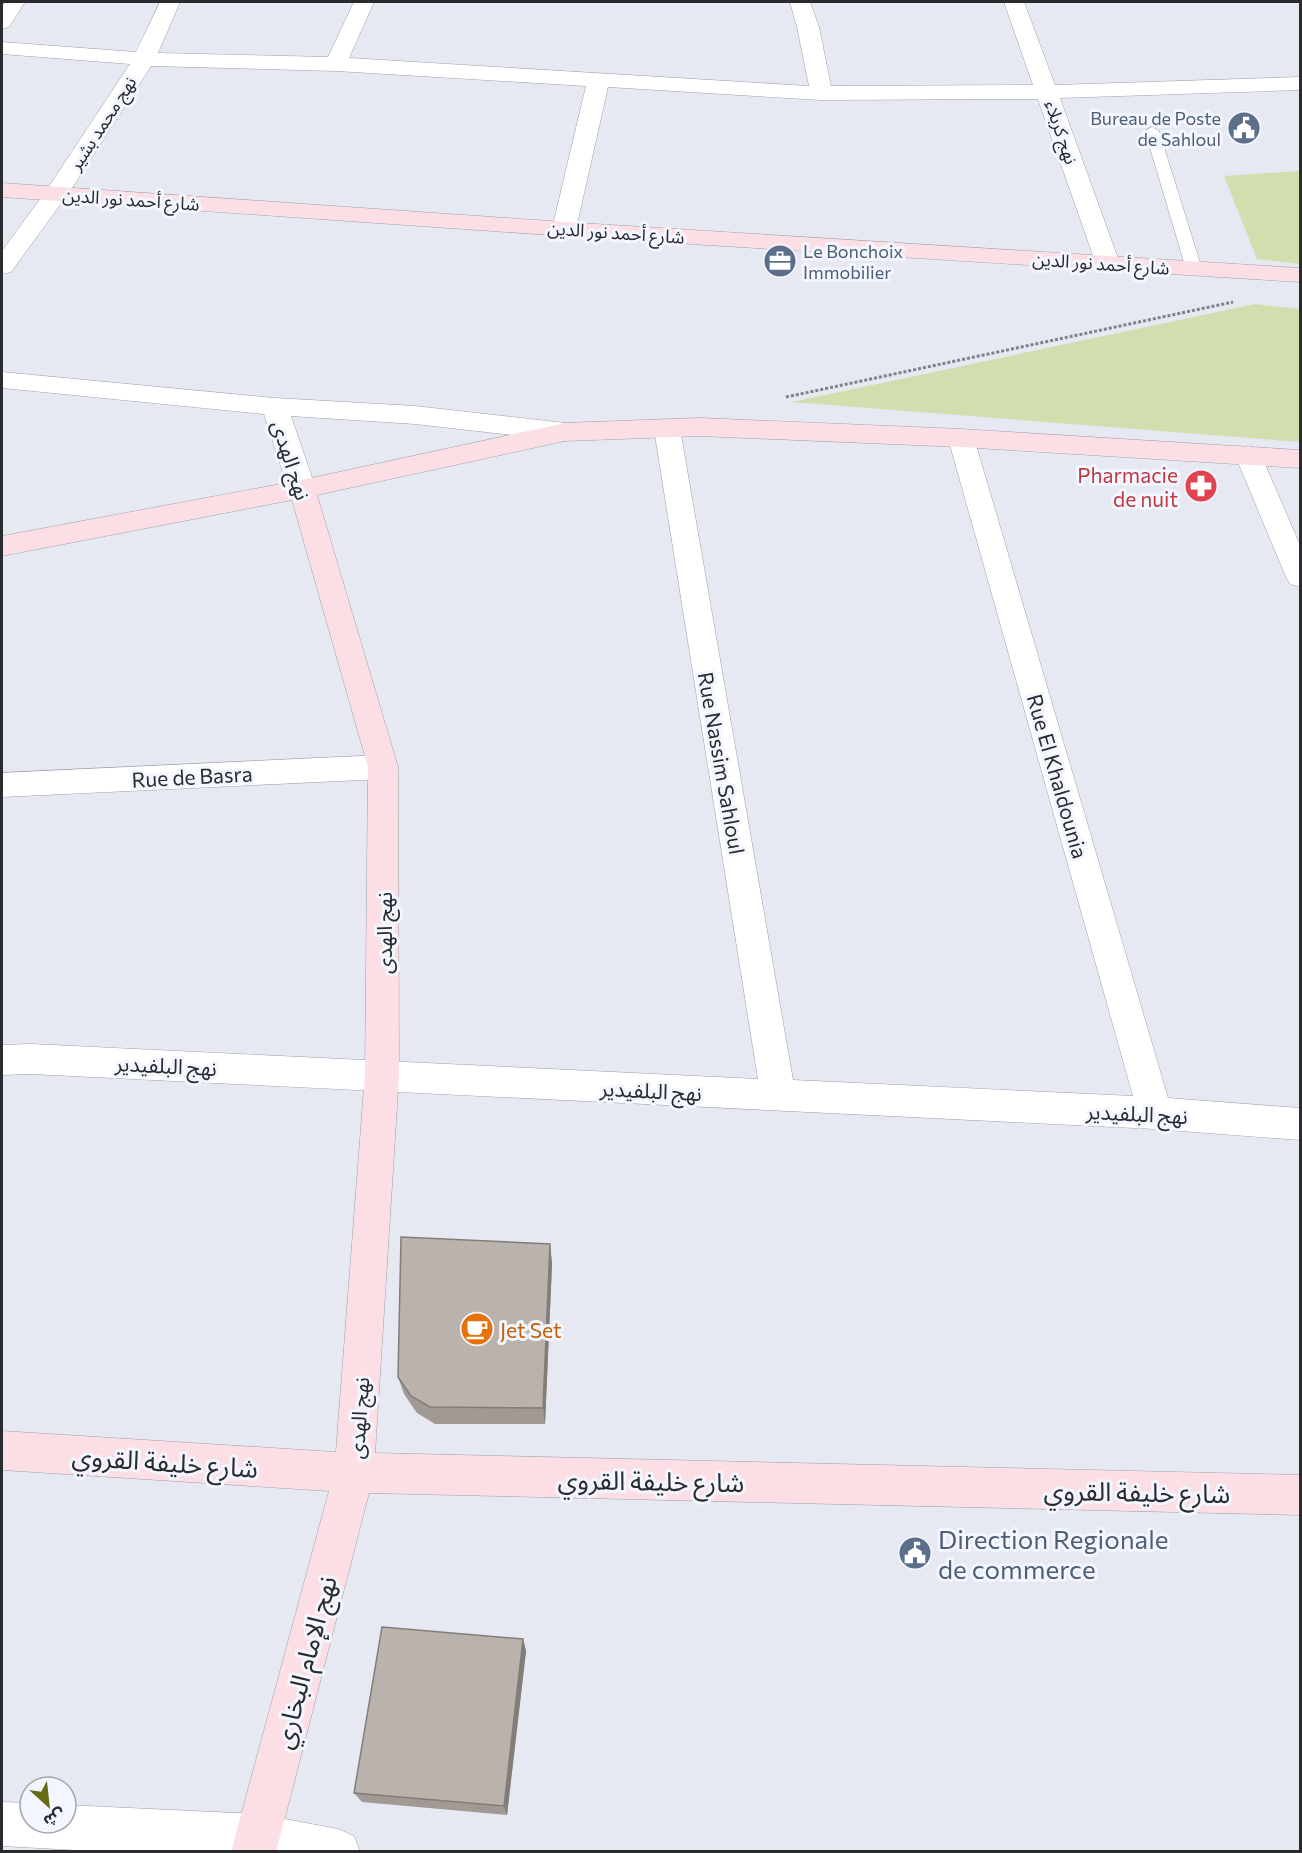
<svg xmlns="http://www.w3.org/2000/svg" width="1302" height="1853" font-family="Commissioner,'Noto Sans Arabic',sans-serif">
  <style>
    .green { fill: #d1dfae }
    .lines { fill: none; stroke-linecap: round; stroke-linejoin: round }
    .lane-casing { stroke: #9ea0a9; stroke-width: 1 }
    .street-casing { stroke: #9ea0a9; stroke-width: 1 }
    .secondary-casing { stroke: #9ea0a9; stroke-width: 1 }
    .path { stroke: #818288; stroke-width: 3; stroke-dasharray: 3 2; stroke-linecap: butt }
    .lane { fill: #fff; fill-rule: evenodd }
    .street { fill: #fff; fill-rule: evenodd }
    .secondary { fill: #fbdfe5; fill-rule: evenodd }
    .wall { fill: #a09994 }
    .shaded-wall { fill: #827d78 }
    .building { fill: #bab2ac; stroke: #827d78; stroke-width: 1.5 }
    .labels { text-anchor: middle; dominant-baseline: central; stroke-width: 6; stroke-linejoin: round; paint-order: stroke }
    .far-service-label { font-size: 18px; fill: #4e5e75; stroke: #f3f6ff; text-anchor: end }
    .far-street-label { font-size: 18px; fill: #2a2b2e; stroke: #f3f6ff }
    .street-label { font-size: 21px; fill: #2a2b2e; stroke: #f3f6ff }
    .health-label { font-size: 21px; fill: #be3a42; stroke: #f3f6ff; text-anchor: end }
    .food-label { font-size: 21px; fill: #c56008; stroke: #f3f6ff; text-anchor: start }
    .near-street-label { font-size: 26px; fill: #2a2b2e; stroke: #f3f6ff }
    .near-service-label { font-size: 26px; fill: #4e5e75; stroke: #f3f6ff; text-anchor: start }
  </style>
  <rect width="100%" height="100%" fill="#e6e8f2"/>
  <g class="green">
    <path d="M1300,171V264L1257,259L1224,176Z"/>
    <path d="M1255,304L1300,309V442L792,402Z"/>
  </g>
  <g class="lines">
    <g class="lane-casing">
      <path id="lane" d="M1152,127L1159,131L1202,269L1199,272L1194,274L1186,269L1145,131Z"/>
    </g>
    <g class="street-casing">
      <g id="street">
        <path d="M5,2H25L9,27L2,29V7Z"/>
        <path d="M160,2H180L158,53L328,57L354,2H374L349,58L809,86L797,27L790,2H810L819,27L831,86L1033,85L1004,2H1024L1055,85L1300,77V90L1060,98L1120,264L1117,269L1108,271L1099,269L1096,264L1038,99L821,100L608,87L576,229L572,234L564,236L556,234L552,229L586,86L336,71L151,66L68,194L11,272L2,274V251L46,191L130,64L2,54V42L136,52Z"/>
        <path d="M2,372L275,398L415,406L565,423L574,426L578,432L574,438L565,441L415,424L291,416L316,489L312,496L302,498L292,496L288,489L264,414L2,388Z"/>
        <path d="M667,420L676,423L680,429L793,1080L1133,1096L948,438L952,432L961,429L970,432L974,438L1168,1098L1300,1108V1140L1155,1129L31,1074L2,1075V1045L31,1044L758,1079L654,429L658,423Z"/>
        <path d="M1248,446L1257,449L1261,455L1300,545V587L1290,584L1286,577L1235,455L1239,449Z"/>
        <path d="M383,755L394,759L398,767L394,775L383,779L2,797V773Z"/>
        <path d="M2,1802L30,1803V1823H66V1805L258,1814L338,1829L354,1836L360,1852H111L2,1846Z"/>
      </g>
    </g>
    <g class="secondary-casing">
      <g id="secondary">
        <path d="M2,183L564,222L1300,268V282L564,236L2,197Z"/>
        <path d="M700,418L961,429L1300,450V468L961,447L700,436L565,441L317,495L398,767L399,1075L375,1453L1300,1475V1515L369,1493L276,1852H231L329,1491L2,1470V1431L336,1452L365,1075L368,767L292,500L2,556V536L302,480L565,423Z"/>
      </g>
    </g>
    <path class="path" d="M786,397L1233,302"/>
    <use href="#lane" class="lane"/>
    <use href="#street" class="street"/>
    <use href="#secondary" class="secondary"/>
  </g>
  <g class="wall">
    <path d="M550,1244L552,1264L545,1424H435L417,1413L404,1394L398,1377Z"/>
    <path d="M523,1639L526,1651L507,1815L362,1802L354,1793Z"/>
  </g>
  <g class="shaded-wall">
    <path d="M550,1244L552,1264L545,1424L543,1408Z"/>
    <path d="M523,1639L526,1651L507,1815L504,1806Z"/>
  </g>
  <g class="building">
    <path d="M401,1237L550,1244L543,1408L430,1407L411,1396L398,1377Z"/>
    <path d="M382,1627L523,1639L504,1806L354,1793Z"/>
  </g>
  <defs>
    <g id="civic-disc" transform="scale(1.725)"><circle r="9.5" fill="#5c6f8a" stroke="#f3f6ff"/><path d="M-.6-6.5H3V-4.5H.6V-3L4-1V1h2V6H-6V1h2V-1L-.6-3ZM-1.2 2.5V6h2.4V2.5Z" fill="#fff"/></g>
    <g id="office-disc" transform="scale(1.725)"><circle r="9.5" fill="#5c6f8a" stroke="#f3f6ff"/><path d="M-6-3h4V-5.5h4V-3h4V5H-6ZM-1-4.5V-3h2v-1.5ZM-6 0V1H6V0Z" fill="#fff"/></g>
    <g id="pharmacy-disc" transform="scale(1.725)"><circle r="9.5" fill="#e0444e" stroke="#f3f6ff"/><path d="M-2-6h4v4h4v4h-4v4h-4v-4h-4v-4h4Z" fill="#fff"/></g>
    <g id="cafe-disc" transform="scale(1.725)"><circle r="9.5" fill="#e8710a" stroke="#f3f6ff"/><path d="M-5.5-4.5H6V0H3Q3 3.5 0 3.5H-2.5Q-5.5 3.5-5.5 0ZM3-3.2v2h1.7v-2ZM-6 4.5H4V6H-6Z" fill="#fff"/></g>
  </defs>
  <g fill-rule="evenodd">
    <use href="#civic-disc" x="1244" y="128"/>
    <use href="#office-disc" x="780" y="261"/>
    <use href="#pharmacy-disc" x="1201" y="486"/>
    <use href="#cafe-disc" x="477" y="1329"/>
    <use href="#civic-disc" x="915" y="1553"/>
  </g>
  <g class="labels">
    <g class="far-service-label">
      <text x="1221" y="118">Bureau de Poste<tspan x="1221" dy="21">de Sahloul</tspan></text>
      <text x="803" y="251" text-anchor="start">Le Bonchoix<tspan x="803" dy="21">Immobilier</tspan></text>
    </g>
    <g class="far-street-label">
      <text transform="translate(102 123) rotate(-57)">نهج محمد بشير</text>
      <text transform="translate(1062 132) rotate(71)">نهج كربلاء</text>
      <text transform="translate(131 199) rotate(4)">شارع أحمد نور الدين</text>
      <text transform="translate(616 232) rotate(4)">شارع أحمد نور الدين</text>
      <text transform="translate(1101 263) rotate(4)">شارع أحمد نور الدين</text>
    </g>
    <g class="street-label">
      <text transform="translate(292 460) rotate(72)">نهج الهدى</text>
      <text transform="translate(722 763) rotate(80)">Rue Nassim Sahloul</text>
      <text transform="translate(192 776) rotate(-3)">Rue de Basra</text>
      <text transform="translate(1058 776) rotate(74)">Rue El Khaldounia</text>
      <text transform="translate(383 933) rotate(-90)">نهج الهدى</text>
      <text transform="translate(166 1065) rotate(3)">نهج البلفيدير</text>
      <text transform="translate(651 1090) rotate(3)">نهج البلفيدير</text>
      <text transform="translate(1137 1113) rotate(3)">نهج البلفيدير</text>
      <text transform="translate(358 1418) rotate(-86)">نهج الهدى</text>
    </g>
    <g class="health-label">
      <text x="1178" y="474">Pharmacie<tspan x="1178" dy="24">de nuit</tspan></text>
    </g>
    <g class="food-label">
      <text x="500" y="1329">Jet Set</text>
    </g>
    <g class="near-street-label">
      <text transform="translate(165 1461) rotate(4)">شارع خليفة القروي</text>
      <text transform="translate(651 1480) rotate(1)">شارع خليفة القروي</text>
      <text transform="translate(1137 1491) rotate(1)">شارع خليفة القروي</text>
      <text transform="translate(304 1662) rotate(-75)">نهج الإمام البخاري</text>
    </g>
    <g class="near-service-label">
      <text x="938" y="1538">Direction Regionale<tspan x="938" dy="30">de commerce</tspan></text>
    </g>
  </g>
  <rect width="1302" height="1853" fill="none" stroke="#2a2b2e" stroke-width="6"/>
  <g transform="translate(48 1805) rotate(153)"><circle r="28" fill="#f3f6ff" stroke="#a3a5ab" stroke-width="1.5"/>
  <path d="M0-4.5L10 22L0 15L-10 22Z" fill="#656c11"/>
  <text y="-9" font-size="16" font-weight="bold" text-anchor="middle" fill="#2a2b2e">ش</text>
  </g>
</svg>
